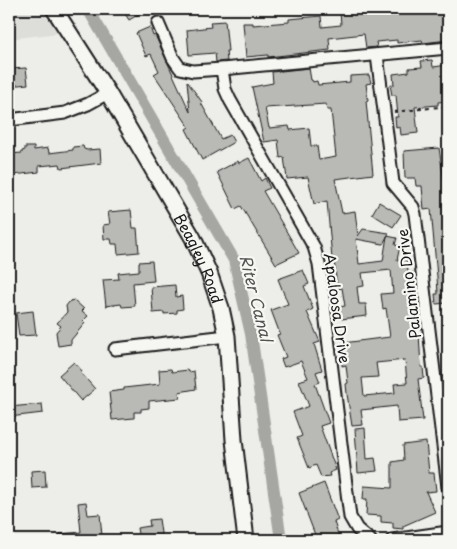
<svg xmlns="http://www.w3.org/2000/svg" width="457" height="549" font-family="'Playpen Sans',sans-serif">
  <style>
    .built { fill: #ddddda }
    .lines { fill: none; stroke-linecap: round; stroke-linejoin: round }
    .canal { stroke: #a6a6a3; stroke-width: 12 }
    .building { fill: #b9b9b6; stroke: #1c1c1c; fill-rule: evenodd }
    .minor-casing { stroke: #1c1c1c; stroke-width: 15 }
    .tertiary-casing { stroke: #1c1c1c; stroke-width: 19 }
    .path { stroke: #1c1c1c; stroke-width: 2; stroke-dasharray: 4 4; stroke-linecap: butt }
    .minor { stroke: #f6f6f2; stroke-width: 11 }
    .tertiary { stroke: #f6f6f2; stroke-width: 15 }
    .labels { text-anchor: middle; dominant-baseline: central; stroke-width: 4.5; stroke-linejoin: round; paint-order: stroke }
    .street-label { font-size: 15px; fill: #1c1c1c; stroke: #f6f6f2 }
    .water-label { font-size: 16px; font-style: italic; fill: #535352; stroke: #f6f6f2 }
  </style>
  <rect width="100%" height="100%" fill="#edede9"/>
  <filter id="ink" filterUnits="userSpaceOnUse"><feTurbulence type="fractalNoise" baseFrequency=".02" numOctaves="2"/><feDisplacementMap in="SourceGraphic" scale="10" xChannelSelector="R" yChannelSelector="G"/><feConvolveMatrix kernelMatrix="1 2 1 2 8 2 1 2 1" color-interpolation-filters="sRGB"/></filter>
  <g filter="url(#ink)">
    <path class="built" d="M9,9H41L59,33L9,39Z"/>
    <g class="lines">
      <path class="canal" d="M88,9L234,260L251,334L281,540"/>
    </g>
    <g class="building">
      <path d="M122,9H148L129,20Z"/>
      <path d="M354,9L355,14L394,9H448V40L423,43L422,40L397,43V40L376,42L377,47L366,48L364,34L329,38L330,50L268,57V55L246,57L243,23H253V25L289,22V19L321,16L322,27L341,25L340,11Z"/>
      <path d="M225,21L228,51H226L227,61L216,62L215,53L189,55L187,30L211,27L210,22Z"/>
      <path d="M150,27L153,36L155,35L190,112L187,81L202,102L201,103L221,139L230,135L234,142L202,160L186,129L189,127L154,74L159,71L151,54L146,56L136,33Z"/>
      <path d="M432,60L433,67L448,65V101L438,102V105L415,107L418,133L401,135L400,127L396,128L395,117H398L396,95H392L390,85H394L393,74L409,72V68L422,67L421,61Z"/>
      <path d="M26,68L28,84L9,86V69Z"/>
      <path d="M309,68L311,80H312L313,82L317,81L318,85L350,82V76L369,75L371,83L366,84L368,100L366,101L373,174L335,179L342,213L355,211L358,236L363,229L389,233L383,244L356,239L359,264L383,261L387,236L397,238L395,245L400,246L397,260L407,259L408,273L413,272L417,315L414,316L416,335L419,334L421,367H423L424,378L418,379L423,420L398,422L397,406L361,410L363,425L352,426L347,394L346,384L348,383L346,365L342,366L341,355L344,354L343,343L390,337L386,308L383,309L381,294L393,293L391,270L362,273L364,286L357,287L359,304H366L367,316L341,319L339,307L345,306L342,288L337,289L334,259H332L327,201L314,204L308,177L287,179L284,157L280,158L278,140L264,142L252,87L273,83L272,72ZM326,104L327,110H331L336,157L319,160L317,146H311L309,128L290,130L289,126L269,128L265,108ZM405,360L407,383L394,384L395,393L364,396L362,378L378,377L376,363Z"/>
      <path d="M83,146L84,149L87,150L100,149L101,163L61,168L60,164L39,166V172L13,175L9,154L22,153V151L25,150V147H34V150L48,148L49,153L73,150V147Z"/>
      <path d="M439,148L446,193L448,192V303L436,304L435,294H438L437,277L431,209L424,210L422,186H416L415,178H405L404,151Z"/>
      <path d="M249,158L261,181L265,178L270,188L263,191L299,253L276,264L241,206L235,209L217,172L238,161L239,163Z"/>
      <path d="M379,202L401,215L393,227L372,214Z"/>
      <path d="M131,210L133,228H137L139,252L118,254L117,244H112L111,239H104L103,225L110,224L108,212Z"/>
      <path d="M152,261L154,281L133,283L135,306L122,307L121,304L106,306L103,280L119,279L118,273L139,271V262Z"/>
      <path d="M303,270L309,284L304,286L313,309L307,312L320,342L314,344L322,370L316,372L320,382L315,384L329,423L320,426L336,470L329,473L330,476L321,477L316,465L309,468L297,438L302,436L293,412L309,406L299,381L308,378L301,361L284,367L281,359L286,357L277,335L280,334L271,310L288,304L278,279Z"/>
      <path d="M175,285L176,297L182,296L183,309L177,310V313L164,314V312L153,313L151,287Z"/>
      <path d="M74,300L84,309L82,311L88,316L83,321L85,323L71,340V344L58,346L56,332L61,326L57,323L67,312L66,306L70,301Z"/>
      <path d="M33,311L36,335L19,336L16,313Z"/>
      <path d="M74,362L82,371L81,373L95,389L81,401L59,375Z"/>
      <path d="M171,369L172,372L188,370L189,372L194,371L196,389L179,392L180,398L149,401V408L141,409V412H134V418L112,420L109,392L124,390V388L160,384L159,370Z"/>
      <path d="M42,404L43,413L9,417V407Z"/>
      <path d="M365,428L367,459L375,458L377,471L358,473L355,429Z"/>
      <path d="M426,442L429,473H434L436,491L426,492L435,512L403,526V529L393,528V523L381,522V516L366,515L367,499H363L364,486L392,488V462L404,460L403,445Z"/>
      <path d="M45,470L46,487L32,488L31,471Z"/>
      <path d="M324,483L338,520L334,522L340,540H317L299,493Z"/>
      <path d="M86,502L88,515L100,514L102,536L96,537V540H60V534L81,532L78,503Z"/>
      <path d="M159,519L162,540H139L137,528L150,526L149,520Z"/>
    </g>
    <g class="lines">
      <g class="minor-casing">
        <g id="minor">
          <path d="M158,23L173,58L180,68L193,71L222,69L225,89L230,100L314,247L319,264L350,517L357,529L370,540"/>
          <path d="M377,55L393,183L413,207L415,214L448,487"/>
          <path d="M222,69L448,48"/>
          <path d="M9,120L65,113L88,104L108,93"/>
          <path d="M115,349L227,336"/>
          <path d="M392,540L448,532"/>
        </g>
      </g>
      <g class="tertiary-casing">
        <g id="tertiary">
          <path id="s1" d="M54,9L108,93L193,238L209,273L221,308L227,336L234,440L246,540"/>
        </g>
      </g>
      <path class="path" d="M394,112L448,106"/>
      <use href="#minor" class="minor"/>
      <use href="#tertiary" class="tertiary"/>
    </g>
  </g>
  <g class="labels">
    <g class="street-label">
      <text stroke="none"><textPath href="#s1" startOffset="289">Beagley Road</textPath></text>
      <text transform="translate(408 284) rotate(-97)">Palamino Drive</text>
      <text transform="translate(338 308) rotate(82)">Apaloosa Drive</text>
    </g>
    <g class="water-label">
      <text transform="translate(257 298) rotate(76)">Riter Canal</text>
    </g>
  </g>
  <rect width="457" height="549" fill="none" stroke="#f6f6f2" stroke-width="30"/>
  <rect x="15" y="15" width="427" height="519" fill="none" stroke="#1c1c1c" stroke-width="2" filter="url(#ink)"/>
</svg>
